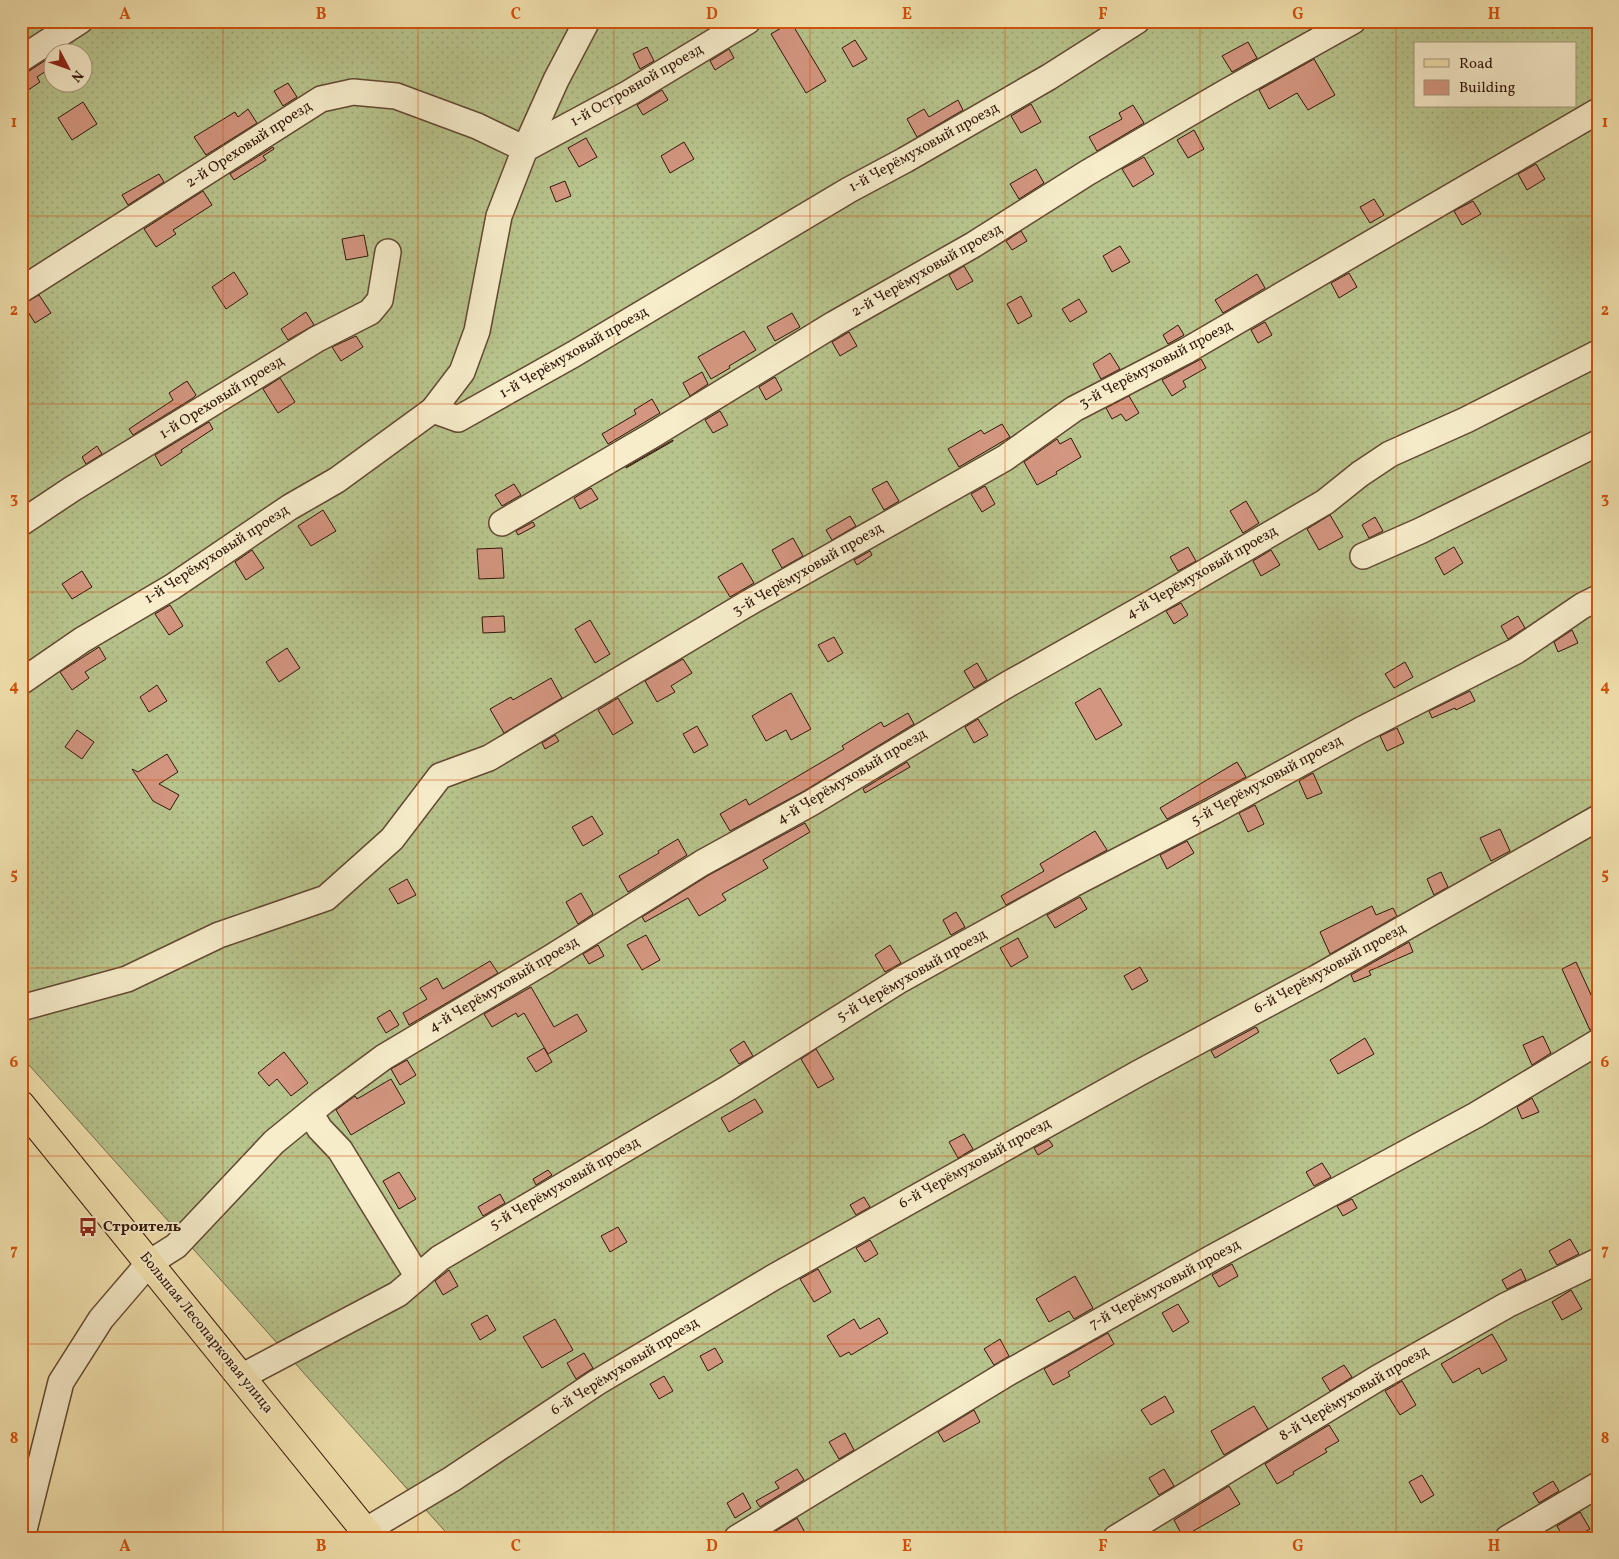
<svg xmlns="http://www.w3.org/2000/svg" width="1619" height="1559" font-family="Vollkorn,serif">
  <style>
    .garden { fill: url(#garden-dots); stroke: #756d4b; fill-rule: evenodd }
    .building { fill: #d39680; stroke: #321609 }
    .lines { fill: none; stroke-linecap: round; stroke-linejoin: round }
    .minor-casing { stroke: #624932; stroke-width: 28 }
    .major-casing { stroke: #321609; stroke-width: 30 }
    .minor { stroke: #f7edcb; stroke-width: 25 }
    .major { stroke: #f3e3af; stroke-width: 28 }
    .grid { fill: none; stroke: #d6520c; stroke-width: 1; stroke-opacity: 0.55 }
    .labels { text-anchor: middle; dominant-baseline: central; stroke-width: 4; stroke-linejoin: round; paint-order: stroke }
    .street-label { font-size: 15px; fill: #321609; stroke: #f7edcb }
    .poi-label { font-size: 15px; font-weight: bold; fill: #321609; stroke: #f7edcb; text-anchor: start }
    .neatline { fill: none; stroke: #d6520c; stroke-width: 2 }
    .grid-label { font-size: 16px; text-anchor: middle; font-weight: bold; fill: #d6520c }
  </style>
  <defs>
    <pattern id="garden-dots" width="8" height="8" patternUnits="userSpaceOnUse" patternTransform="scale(1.25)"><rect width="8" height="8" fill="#b8c48d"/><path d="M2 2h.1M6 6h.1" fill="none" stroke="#9fa878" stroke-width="1.8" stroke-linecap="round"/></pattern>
  </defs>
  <rect width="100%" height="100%" fill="#f3e3af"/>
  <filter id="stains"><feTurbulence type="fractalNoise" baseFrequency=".004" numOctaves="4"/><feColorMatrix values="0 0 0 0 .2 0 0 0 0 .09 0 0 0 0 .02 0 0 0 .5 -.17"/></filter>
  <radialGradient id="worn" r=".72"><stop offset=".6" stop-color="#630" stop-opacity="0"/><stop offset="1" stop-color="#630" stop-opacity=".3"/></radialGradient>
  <path class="garden" d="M21,21H1598V1538H451L21,1056ZM1415,44H1575V106H1415ZM52,52H82V82H52Z"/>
  <g class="building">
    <path d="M791,22L826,81L806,93L771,34Z"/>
    <path d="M855,40L867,59L853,67L842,48Z"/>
    <path d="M1248,42L1257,58L1232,72L1222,56Z"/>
    <path d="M647,47L654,61L640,69L633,54Z"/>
    <path d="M729,49L734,58L715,70L710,61Z"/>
    <path d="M52,56V67L37,77L40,82L21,95V73L29,71Z"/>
    <path d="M1314,59L1335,95L1308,110L1297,93L1269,109L1259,90Z"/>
    <path d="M288,83L297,97L283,106L274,91Z"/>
    <path d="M662,90L668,100L643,115L637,105Z"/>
    <path d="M958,100L963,110L917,137L907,119L924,109L929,117Z"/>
    <path d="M83,102L97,124L72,140L58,118Z"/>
    <path d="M1031,104L1041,122L1021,133L1011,116Z"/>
    <path d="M1133,105L1144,123L1097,151L1089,137L1122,119L1119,113Z"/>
    <path d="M248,109L257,123L206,155L194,137L235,112L238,117Z"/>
    <path d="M1194,130L1204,149L1188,158L1177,140Z"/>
    <path d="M586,138L597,157L579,167L568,148Z"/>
    <path d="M684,142L694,159L670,173L661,156Z"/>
    <path d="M273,147L274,149L263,156L266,160L234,180L230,174Z"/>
    <path d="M1144,157L1154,174L1133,187L1122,169Z"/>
    <path d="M1536,164L1545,179L1527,190L1518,174Z"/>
    <path d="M1036,169L1044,183L1019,199L1010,184Z"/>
    <path d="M159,174L164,182L128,205L122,195Z"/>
    <path d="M565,181L571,196L556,202L550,187Z"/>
    <path d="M203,191L212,205L173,230L176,234L156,247L144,229Z"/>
    <path d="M1374,199L1384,215L1370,223L1360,207Z"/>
    <path d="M1473,201L1481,214L1462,225L1454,211Z"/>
    <path d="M1021,231L1027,241L1012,250L1006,241Z"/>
    <path d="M364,235L368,256L346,260L342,239Z"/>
    <path d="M1120,246L1130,262L1112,272L1103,256Z"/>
    <path d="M964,266L973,281L957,290L949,275Z"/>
    <path d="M234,272L248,294L226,309L212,287Z"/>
    <path d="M1349,273L1357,287L1339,298L1331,283Z"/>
    <path d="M1257,274L1265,288L1223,313L1215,300Z"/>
    <path d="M39,295L51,313L35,323L23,304Z"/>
    <path d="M1021,296L1032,316L1018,324L1007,304Z"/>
    <path d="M1079,299L1087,312L1070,322L1062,309Z"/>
    <path d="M306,312L314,325L288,340L281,329Z"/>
    <path d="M792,313L800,327L775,341L767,327Z"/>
    <path d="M1265,322L1272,335L1258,343L1251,330Z"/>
    <path d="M1178,325L1184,335L1168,344L1163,335Z"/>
    <path d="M744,331L756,350L729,366L730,368L711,379L698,357Z"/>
    <path d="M849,332L857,346L840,356L832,342Z"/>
    <path d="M356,336L363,347L341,361L332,347Z"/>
    <path d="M1110,353L1120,369L1101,379L1093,364Z"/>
    <path d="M1201,359L1206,368L1183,381L1186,387L1172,396L1162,380Z"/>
    <path d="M702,372L708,384L690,396L683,383Z"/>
    <path d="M775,377L782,390L766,400L759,387Z"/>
    <path d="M280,378L295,402L278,413L263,389Z"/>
    <path d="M187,381L196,395L193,398L133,435L129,429L173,400L169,393Z"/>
    <path d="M1129,396L1139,413L1126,421L1121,414L1112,419L1106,408Z"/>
    <path d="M652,399L660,413L608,444L602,434L636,414L634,410Z"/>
    <path d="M720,411L728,425L713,433L705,420Z"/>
    <path d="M209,422L213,429L181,450L182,452L161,466L155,455Z"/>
    <path d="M1002,424L1010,437L959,467L948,449L981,430L984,434Z"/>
    <path d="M1071,438L1081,457L1056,472L1057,474L1037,485L1024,462L1057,439L1060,444Z"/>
    <path d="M673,440V441L626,468V467Z"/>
    <path d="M97,446L102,454L86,464L82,457Z"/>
    <path d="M887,481L899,501L884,510L872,489Z"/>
    <path d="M514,484L521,495L502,506L495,495Z"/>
    <path d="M985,486L995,504L982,512L971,494Z"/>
    <path d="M591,488L598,499L580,509L574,498Z"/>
    <path d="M1246,501L1259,523L1243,533L1230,511Z"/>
    <path d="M323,510L336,531L311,546L298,526Z"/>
    <path d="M1330,515L1343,537L1319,550L1307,529Z"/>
    <path d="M850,516L856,526L832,540L826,530Z"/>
    <path d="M1375,517L1383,531L1369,538L1362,525Z"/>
    <path d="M533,522L535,526L518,535L516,531Z"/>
    <path d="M793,538L803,556L782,568L772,550Z"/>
    <path d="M1188,547L1196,561L1178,571L1170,557Z"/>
    <path d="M1454,547L1463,563L1444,575L1435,558Z"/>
    <path d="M502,548L504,578L479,579L477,549Z"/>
    <path d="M252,550L264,568L246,580L235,562Z"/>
    <path d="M1271,550L1280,565L1261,576L1253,561Z"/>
    <path d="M870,551L872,555L857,565L854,560Z"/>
    <path d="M742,563L754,583L730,597L718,577Z"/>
    <path d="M82,571L92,587L72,599L62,584Z"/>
    <path d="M1181,603L1188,615L1174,624L1166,611Z"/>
    <path d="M170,605L183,626L169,635L155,614Z"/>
    <path d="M504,616L505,632L483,633L482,617Z"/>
    <path d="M1518,616L1525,628L1508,639L1501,626Z"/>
    <path d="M590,620L610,654L595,663L575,629Z"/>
    <path d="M1572,630L1578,643L1558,652L1554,642Z"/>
    <path d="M834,637L843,653L828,662L818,645Z"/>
    <path d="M99,647L106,659L85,672L89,678L72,690L60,672Z"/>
    <path d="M287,648L300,668L279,682L266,662Z"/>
    <path d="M683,659L692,673L671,686L675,692L657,702L645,681Z"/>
    <path d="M1405,662L1413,677L1394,688L1385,674Z"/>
    <path d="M977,663L987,680L974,688L964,671Z"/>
    <path d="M551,678L562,698L504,733L490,709L511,697L513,700Z"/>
    <path d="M157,685L167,701L149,712L140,697Z"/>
    <path d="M1100,688L1122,725L1096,740L1075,703Z"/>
    <path d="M1470,691L1475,701L1456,710L1455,708L1432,718L1429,711Z"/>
    <path d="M791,693L811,729L791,740L786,730L766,741L752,716Z"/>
    <path d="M618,698L633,723L613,735L598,710Z"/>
    <path d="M908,713L914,724L804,791L730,831L720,814L746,799L749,805L844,749L842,746L881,722L884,727Z"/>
    <path d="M978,719L988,735L974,743L965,727Z"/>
    <path d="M697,726L708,745L694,753L683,734Z"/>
    <path d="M1397,728L1404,743L1387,751L1380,736Z"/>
    <path d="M77,730L94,742L82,759L65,747Z"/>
    <path d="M555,735L559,741L545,749L542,743Z"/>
    <path d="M167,754L178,772L159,784L179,795L170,810L153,801L132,769L138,772Z"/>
    <path d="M907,762L910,767L865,793L863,789Z"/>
    <path d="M1237,762L1246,777L1167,819L1160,808Z"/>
    <path d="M1313,773L1322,793L1307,799L1299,781Z"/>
    <path d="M1255,805L1264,824L1248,832L1239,813Z"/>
    <path d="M592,816L603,834L583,846L572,827Z"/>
    <path d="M805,823L810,832L763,860L768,868L722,894L726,900L699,916L688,898L645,922L642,917L709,875Z"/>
    <path d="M1500,829L1510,851L1491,861L1480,838Z"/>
    <path d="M1095,831L1107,850L1006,905L1001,896L1044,871L1040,864Z"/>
    <path d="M678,839L687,855L628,892L619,876L659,853L658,851Z"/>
    <path d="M1187,841L1194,853L1167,869L1160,855Z"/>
    <path d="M1441,872L1448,887L1434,895L1427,879Z"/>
    <path d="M407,879L416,895L398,904L389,889Z"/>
    <path d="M581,893L593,914L578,924L566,902Z"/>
    <path d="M1080,897L1087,909L1055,928L1047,915Z"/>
    <path d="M1372,906L1376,915L1393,908L1397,916L1330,954L1320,932Z"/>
    <path d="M956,912L965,927L951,935L943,920Z"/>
    <path d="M646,935L660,960L642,970L627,945Z"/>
    <path d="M1018,938L1028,957L1011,967L1000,948Z"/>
    <path d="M1409,942L1413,952L1369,971L1371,975L1354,982L1351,975Z"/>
    <path d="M598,945L604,956L589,964L583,954Z"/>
    <path d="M890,945L901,963L885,972L875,955Z"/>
    <path d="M490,961L498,973L409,1025L403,1013L427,999L420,988L437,978L443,989Z"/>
    <path d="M1576,962L1598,1010V1028L1590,1030L1562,969Z"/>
    <path d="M1140,967L1148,981L1132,990L1124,976Z"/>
    <path d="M531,987L554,1027L577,1014L587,1031L548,1054L524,1013L518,1017L516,1013L492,1027L484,1014Z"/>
    <path d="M390,1010L399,1025L386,1033L377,1018Z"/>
    <path d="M1256,1027L1259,1032L1215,1058L1211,1051Z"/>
    <path d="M1543,1036L1551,1053L1532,1065L1523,1045Z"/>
    <path d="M1365,1038L1374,1054L1338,1074L1330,1060Z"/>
    <path d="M744,1041L753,1056L739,1064L730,1050Z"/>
    <path d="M544,1048L552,1062L536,1072L527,1058Z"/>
    <path d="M816,1049L834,1079L818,1088L801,1059Z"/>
    <path d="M284,1052L308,1083L291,1096L277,1079L269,1086L258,1073Z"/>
    <path d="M407,1060L416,1075L400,1085L391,1069Z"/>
    <path d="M391,1079L405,1103L351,1135L336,1110L355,1096L357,1099Z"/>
    <path d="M1532,1098L1539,1112L1522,1119L1517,1107Z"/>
    <path d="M755,1099L763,1112L729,1132L721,1118Z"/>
    <path d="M964,1134L973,1149L958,1158L949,1142Z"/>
    <path d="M1049,1140L1053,1146L1038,1155L1034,1148Z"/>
    <path d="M1322,1163L1331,1177L1314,1186L1306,1172Z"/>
    <path d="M548,1170L552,1175L536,1185L533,1179Z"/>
    <path d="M399,1172L416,1199L399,1209L383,1181Z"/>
    <path d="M500,1194L505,1203L483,1216L478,1207Z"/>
    <path d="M864,1197L870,1207L856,1215L850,1205Z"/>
    <path d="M1352,1199L1357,1208L1343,1216L1337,1206Z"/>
    <path d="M618,1227L627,1242L610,1252L601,1236Z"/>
    <path d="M1570,1239L1579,1254L1557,1265L1549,1251Z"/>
    <path d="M870,1240L878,1254L865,1262L856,1248Z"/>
    <path d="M1232,1264L1238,1276L1219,1287L1212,1275Z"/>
    <path d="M818,1269L831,1292L814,1302L800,1279Z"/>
    <path d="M1521,1269L1526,1280L1507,1289L1502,1280Z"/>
    <path d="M449,1270L458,1286L443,1295L435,1281Z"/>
    <path d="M1075,1276L1093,1308L1074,1319L1069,1311L1049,1322L1036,1299Z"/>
    <path d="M1571,1290L1582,1309L1562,1320L1552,1302Z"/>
    <path d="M1178,1304L1189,1322L1173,1332L1162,1313Z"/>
    <path d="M487,1315L496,1330L480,1340L471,1324Z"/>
    <path d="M879,1318L888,1333L851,1355L849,1352L840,1357L827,1336L854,1319L860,1329Z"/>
    <path d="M555,1319L573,1350L542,1368L523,1337Z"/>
    <path d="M1108,1333L1114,1344L1068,1372L1070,1376L1053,1385L1044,1369Z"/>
    <path d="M1492,1334L1507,1360L1482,1374L1479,1368L1453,1383L1441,1364Z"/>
    <path d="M1000,1339L1009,1356L994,1365L984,1349Z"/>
    <path d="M715,1348L723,1362L708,1371L700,1356Z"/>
    <path d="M584,1353L593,1368L576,1379L567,1363Z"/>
    <path d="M1344,1365L1352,1377L1330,1391L1322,1378Z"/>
    <path d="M664,1376L673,1391L659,1399L650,1384Z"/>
    <path d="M1402,1381L1416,1405L1400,1415L1385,1391Z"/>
    <path d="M1165,1396L1174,1412L1151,1425L1141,1410Z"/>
    <path d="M1254,1406L1268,1429L1224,1455L1211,1431Z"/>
    <path d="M974,1410L980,1422L944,1442L938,1432Z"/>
    <path d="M1329,1425L1339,1441L1325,1449L1327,1452L1293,1472L1294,1474L1277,1484L1265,1464Z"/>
    <path d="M845,1433L854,1450L839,1459L829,1442Z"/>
    <path d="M797,1469L804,1480L760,1507L756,1501L779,1488L775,1482Z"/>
    <path d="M1164,1469L1174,1486L1159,1495L1149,1478Z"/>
    <path d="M1422,1475L1434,1495L1421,1503L1409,1482Z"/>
    <path d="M1553,1481L1559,1491L1539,1503L1533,1493Z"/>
    <path d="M1229,1486L1240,1504L1183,1537L1174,1520Z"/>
    <path d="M743,1493L751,1508L735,1518L727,1503Z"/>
    <path d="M1580,1512L1590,1529L1574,1538H1564L1557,1526Z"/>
    <path d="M797,1518L808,1538H778L774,1532Z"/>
  </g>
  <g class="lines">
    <g class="minor-casing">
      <g id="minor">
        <path d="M21,59L80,21"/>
        <path d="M21,290L321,99L353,92L396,96L477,126L525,149L629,93L748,21"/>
        <path d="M433,410L462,372L477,331L499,216L525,149L556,80L587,21"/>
        <path d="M21,523L72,489L317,339L370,312L380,300L388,252"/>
        <path d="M502,523L651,436L834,324L973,245L1087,173L1226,92L1353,21"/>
        <path d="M1363,556L1420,531L1598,443"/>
        <path d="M21,682L82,640L172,587L290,507L337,480L433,410L458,419L574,354L849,190L905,160L1049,77L1137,21"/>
        <path d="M21,1008L127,979L219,935L326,898L392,839L440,776L489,758L745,605L1005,458L1074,409L1186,351L1598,111"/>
        <path d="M310,1113L320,1129L340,1150L418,1277"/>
        <path d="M241,1377L398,1294L440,1258L725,1090L900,980L1073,884L1214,811L1361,730L1516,651L1582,606L1598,598"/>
        <path d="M365,1531L452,1479L596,1383L774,1277L1139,1073L1318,977L1598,818"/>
        <path d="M22,1538L61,1382L101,1319L149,1263L176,1246L274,1142L323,1102L384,1057L547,960L702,863L811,803L1005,686L1152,603L1325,502L1360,474L1390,454L1466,420L1598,353"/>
        <path d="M737,1538L1006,1374L1212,1258L1476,1115L1598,1042"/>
        <path d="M1116,1538L1378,1378L1507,1305L1598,1261"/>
        <path d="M1508,1538L1598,1485"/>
      </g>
    </g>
    <g class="major-casing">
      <path id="major" d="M21,1105L371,1538"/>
    </g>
    <use href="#minor" class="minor"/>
    <use href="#major" class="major"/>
  </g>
  <path class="grid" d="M223,21V1538M418,21V1538M614,21V1538M810,21V1538M1005,21V1538M1200,21V1538M1396,21V1538M21,216H1598M21,404H1598M21,592H1598M21,780H1598M21,968H1598M21,1156H1598M21,1344H1598"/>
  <defs>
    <g id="bus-bare" transform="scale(1.5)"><path d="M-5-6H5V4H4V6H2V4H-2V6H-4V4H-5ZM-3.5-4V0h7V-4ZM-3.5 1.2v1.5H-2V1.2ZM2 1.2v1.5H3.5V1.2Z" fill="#8f2418" stroke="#f7edcb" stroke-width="2.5" paint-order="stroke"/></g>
  </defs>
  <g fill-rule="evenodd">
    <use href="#bus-bare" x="88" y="1227"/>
  </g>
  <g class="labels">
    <g class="street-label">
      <text transform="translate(637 86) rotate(-30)">1-й Островной проезд</text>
      <text transform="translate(249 145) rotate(-33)">2-й Ореховый проезд</text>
      <text transform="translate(924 148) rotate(-29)">1-й Черёмуховый проезд</text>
      <text transform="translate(927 271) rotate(-30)">2-й Черёмуховый проезд</text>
      <text transform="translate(574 353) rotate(-30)">1-й Черёмуховый проезд</text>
      <text transform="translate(1156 365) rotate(-28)">3-й Черёмуховый проезд</text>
      <text transform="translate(222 398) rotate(-32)">1-й Ореховый проезд</text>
      <text transform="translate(217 555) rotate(-33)">1-й Черёмуховый проезд</text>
      <text transform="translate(808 570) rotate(-30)">3-й Черёмуховый проезд</text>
      <text transform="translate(1202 573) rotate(-30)">4-й Черёмуховый проезд</text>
      <text transform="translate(852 777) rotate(-31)">4-й Черёмуховый проезд</text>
      <text transform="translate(1267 781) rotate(-29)">5-й Черёмуховый проезд</text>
      <text transform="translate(1330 969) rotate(-29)">6-й Черёмуховый проезд</text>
      <text transform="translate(912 976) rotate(-30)">5-й Черёмуховый проезд</text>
      <text transform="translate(504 985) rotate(-31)">4-й Черёмуховый проезд</text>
      <text transform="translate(975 1164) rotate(-29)">6-й Черёмуховый проезд</text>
      <text transform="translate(565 1184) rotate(-30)">5-й Черёмуховый проезд</text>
      <text transform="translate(1165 1285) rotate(-29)">7-й Черёмуховый проезд</text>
      <text transform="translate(206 1333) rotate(51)">Большая Лесопарковая улица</text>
      <text transform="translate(625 1367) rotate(-32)">6-й Черёмуховый проезд</text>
      <text transform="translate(1354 1394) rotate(-31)">8-й Черёмуховый проезд</text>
    </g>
    <g class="poi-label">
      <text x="103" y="1227">Строитель</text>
    </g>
  </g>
  <rect width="1619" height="1559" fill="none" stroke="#f3e3af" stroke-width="55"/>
  <rect x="1414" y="42" width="162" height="65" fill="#f7edcb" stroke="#a8977d"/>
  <rect x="1424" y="59" width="25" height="8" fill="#f3e3af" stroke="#a8977d"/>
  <text x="1459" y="68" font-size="15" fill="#321609">Road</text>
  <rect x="1424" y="80" width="25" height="15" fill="#d39680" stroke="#a8977d"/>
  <text x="1459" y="92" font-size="15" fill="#321609">Building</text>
  <g transform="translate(68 68) rotate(131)"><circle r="24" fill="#f7edcb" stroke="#a8977d"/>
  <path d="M0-4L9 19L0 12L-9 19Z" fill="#8f2418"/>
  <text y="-8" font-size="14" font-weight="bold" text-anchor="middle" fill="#321609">N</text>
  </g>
  <rect x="28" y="28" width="1564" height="1504" class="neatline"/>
  <g class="grid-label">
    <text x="125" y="19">A</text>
    <text x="321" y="19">B</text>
    <text x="516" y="19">C</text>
    <text x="712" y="19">D</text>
    <text x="907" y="19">E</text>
    <text x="1103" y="19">F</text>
    <text x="1298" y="19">G</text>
    <text x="1494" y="19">H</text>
    <text x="14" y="127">1</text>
    <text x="1605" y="127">1</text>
    <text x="14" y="315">2</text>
    <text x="1605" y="315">2</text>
    <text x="14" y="503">3</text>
    <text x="1605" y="503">3</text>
    <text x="14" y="691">4</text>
    <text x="1605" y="691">4</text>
    <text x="14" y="879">5</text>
    <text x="1605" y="879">5</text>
    <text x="14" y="1067">6</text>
    <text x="1605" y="1067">6</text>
    <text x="14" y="1255">7</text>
    <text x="1605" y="1255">7</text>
    <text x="14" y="1443">8</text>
    <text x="1605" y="1443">8</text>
    <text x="125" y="1551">A</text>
    <text x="321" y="1551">B</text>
    <text x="516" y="1551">C</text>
    <text x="712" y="1551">D</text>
    <text x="907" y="1551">E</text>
    <text x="1103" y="1551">F</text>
    <text x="1298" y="1551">G</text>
    <text x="1494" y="1551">H</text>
  </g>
  <rect width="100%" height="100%" filter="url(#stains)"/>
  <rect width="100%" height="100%" fill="url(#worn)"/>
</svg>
